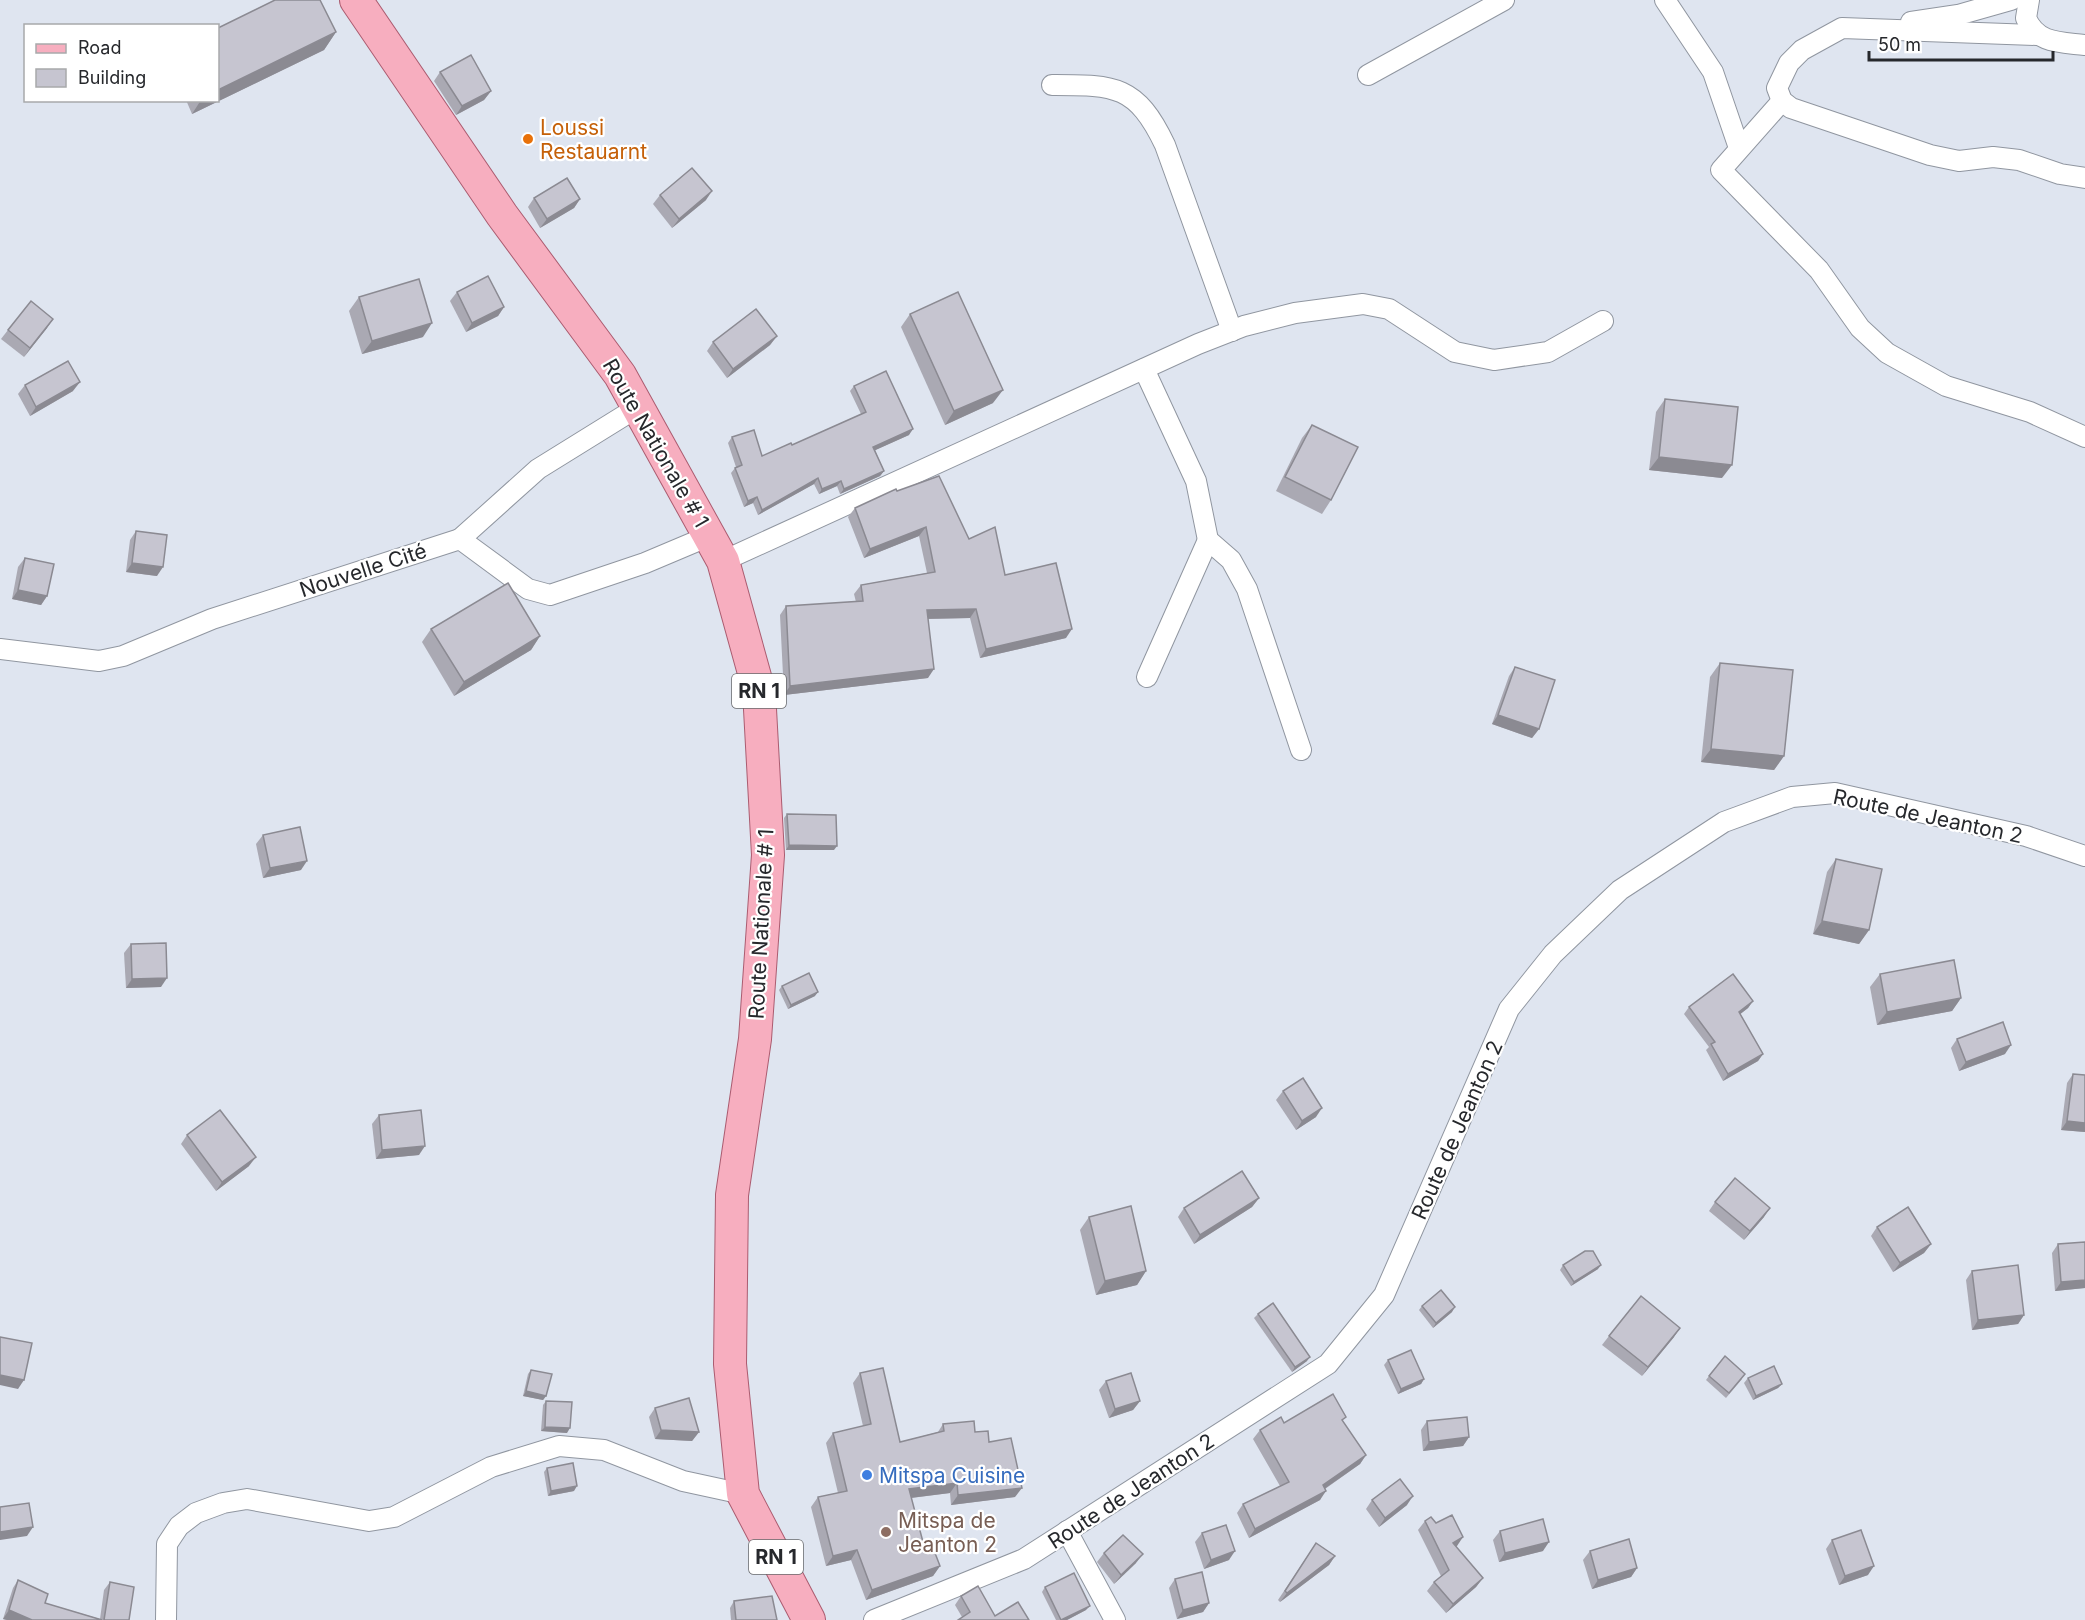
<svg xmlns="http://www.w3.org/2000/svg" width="2085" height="1620" font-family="Inter,sans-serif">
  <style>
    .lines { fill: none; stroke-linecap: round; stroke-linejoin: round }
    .minor-casing { stroke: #9096a0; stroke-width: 22 }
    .primary-casing { stroke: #ab5c70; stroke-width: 34 }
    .minor { stroke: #fff; stroke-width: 20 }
    .primary { stroke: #f7aebf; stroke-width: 32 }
    .wall { fill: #aaa9b3 }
    .shaded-wall { fill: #8b8a92 }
    .building { fill: #c6c5d0; stroke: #8b8a92; stroke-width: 1.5 }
    .food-dot { fill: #e8710a; stroke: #fff; stroke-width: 2 }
    .shop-dot { fill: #3f7fe0; stroke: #fff; stroke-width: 2 }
    .education-dot { fill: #8d6e63; stroke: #fff; stroke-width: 2 }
    .labels { text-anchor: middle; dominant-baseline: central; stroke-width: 4.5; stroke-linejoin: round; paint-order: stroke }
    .shield { fill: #fff; stroke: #67686b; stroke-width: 1.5 }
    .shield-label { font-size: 20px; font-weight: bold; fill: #26282c }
    .food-label { font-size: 21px; fill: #c56008; stroke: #fff; text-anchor: start }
    .street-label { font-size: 21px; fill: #26282c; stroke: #fff }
    .shop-label { font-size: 21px; fill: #366cbe; stroke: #fff; text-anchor: start }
    .education-label { font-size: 21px; fill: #785e54; stroke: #fff; text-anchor: start }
  </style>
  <rect width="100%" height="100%" fill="#dfe5f0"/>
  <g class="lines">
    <g class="minor-casing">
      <g id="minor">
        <path d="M1665,0L1713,72L1739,148"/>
        <path d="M2029,0L2026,18C2037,44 2060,42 2085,45"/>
        <path d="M1911,22L1958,15L2011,0"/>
        <path d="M2037,35L1842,28L1802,50L1789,63L1777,88L1782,101L1791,108L1930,155L1959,161L1993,157L2019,160L2060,174L2085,178"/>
        <path d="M1368,75L1504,0"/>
        <path d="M1052,85C1114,85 1136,84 1165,145L1232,331"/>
        <path d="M1782,101L1721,170L1819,270L1860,328L1887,353L1946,386L2030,412L2085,437"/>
        <path d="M1144,369L1196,481L1208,540L1231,560L1247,589L1301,750"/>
        <path d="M460,539L538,469L638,407"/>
        <path d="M723,561L1198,344L1244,326L1295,313L1363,304L1389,309L1455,352L1494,360L1548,352L1603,321"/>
        <path d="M0,649L99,661L123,656L212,619L460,539L528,589L550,595L645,563L709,536"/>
        <path d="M1147,677L1208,540"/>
        <path d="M1067,1531L1115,1620"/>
        <path d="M166,1620L167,1544L179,1526L196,1513L223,1503L247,1499L369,1521L394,1517L491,1467L559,1446L604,1450L683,1481L743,1494"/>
        <path d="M874,1620L1024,1559L1328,1364L1384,1295L1509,1009L1553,954L1620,890L1724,822L1792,797L1835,793L2026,836L2085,856"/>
      </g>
    </g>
    <g class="primary-casing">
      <path id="primary" d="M356,0L502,215L620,375L723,561L759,691L768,855L755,1039L732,1195L730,1364L743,1494L809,1620"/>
    </g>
    <use href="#minor" class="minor"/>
    <use href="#primary" class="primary"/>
  </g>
  <g class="wall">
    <path d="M336,32L324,50L192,114L186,100H218Z"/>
    <path d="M440,72L491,91L484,100L456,115L434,81Z"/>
    <path d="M660,195L706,200L672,228L653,204Z"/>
    <path d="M534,198L580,199L574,208L540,228L528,207Z"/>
    <path d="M457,292L504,307L498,316L466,332L450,301Z"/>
    <path d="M359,297L423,337L362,354L349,311Z"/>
    <path d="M910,314L993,403L945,425L901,327Z"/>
    <path d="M47,328L24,357L1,339L8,330Z"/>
    <path d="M777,336L770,345L727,378L707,351L713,342Z"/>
    <path d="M25,385L73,391L30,416L18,394Z"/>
    <path d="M854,386L909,435L875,450L884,471L880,476L840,494L837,486L819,494L814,484L758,515L753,503L744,507L731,473L735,468L736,467L728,443L732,437L762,456L792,445L861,414L850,391Z"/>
    <path d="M1665,399L1722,478L1649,470L1656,412Z"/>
    <path d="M1312,425L1331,500L1322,514L1276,491L1302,438Z"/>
    <path d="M897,491L969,539L1005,575L1066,638L980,658L970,618L928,619V678L784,695L780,615L786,606L856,602L854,594L861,585L927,573L919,536L864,558L848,517L855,508Z"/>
    <path d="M136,531L157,576L126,572L130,540Z"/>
    <path d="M25,558L47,596L41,605L12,599L18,567Z"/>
    <path d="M431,629L540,636L531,650L454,696L422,642Z"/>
    <path d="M1720,663L1784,756L1774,770L1701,762L1710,677Z"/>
    <path d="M1515,667L1539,729L1532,738L1492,724L1509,676Z"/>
    <path d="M787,814L834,850H786L784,818Z"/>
    <path d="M263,835L301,870L263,878L256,844Z"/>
    <path d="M1836,859L1869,930L1859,944L1813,934L1827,872Z"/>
    <path d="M131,944L161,987L126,988L124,953Z"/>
    <path d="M1880,974L1961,998L1952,1011L1877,1025L1870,987Z"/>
    <path d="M782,986L815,996L788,1009L779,990Z"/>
    <path d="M1753,1001L1748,1008L1740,1014L1763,1054L1758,1061L1723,1081L1706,1050L1709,1047L1684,1014L1689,1007Z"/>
    <path d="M1957,1039L2005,1054L1959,1071L1951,1048Z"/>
    <path d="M2073,1074L2085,1132L2061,1130L2067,1083Z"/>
    <path d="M1283,1091L1316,1117L1296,1130L1276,1100Z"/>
    <path d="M379,1115L419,1155L376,1159L372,1124Z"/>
    <path d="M187,1135L249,1166L216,1191L181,1144Z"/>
    <path d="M1259,1198L1252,1207L1194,1244L1178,1217L1184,1208Z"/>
    <path d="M1715,1202L1764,1217L1744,1240L1709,1211Z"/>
    <path d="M1089,1217L1146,1271L1137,1285L1096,1295L1080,1230Z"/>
    <path d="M1877,1227L1931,1244L1924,1253L1893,1272L1871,1236Z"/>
    <path d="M2058,1244L2085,1288L2055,1291L2052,1253Z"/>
    <path d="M1563,1265L1598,1269L1571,1286L1560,1270Z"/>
    <path d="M1972,1271L2024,1315L2018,1324L1972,1330L1966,1280Z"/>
    <path d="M1422,1306L1452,1312L1433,1328L1419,1310Z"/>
    <path d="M1258,1314L1307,1361L1292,1372L1254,1318Z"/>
    <path d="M1609,1336L1674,1337L1642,1376L1602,1345Z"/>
    <path d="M1388,1360L1424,1379L1421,1384L1398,1394L1384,1365Z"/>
    <path d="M531,1370L546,1396L543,1400L523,1396L528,1374Z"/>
    <path d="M860,1373L900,1442L938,1432L943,1424L975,1432L989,1442L1015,1497L951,1505L950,1493L911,1498L923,1542L940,1566L933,1576L866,1600L851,1560L826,1566L811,1507L818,1497L838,1493L826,1443L833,1433L863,1426L853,1383Z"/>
    <path d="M1709,1376L1742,1379L1726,1398L1706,1380Z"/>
    <path d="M1748,1378L1782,1384L1778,1388L1753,1400L1744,1383Z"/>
    <path d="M1106,1381L1140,1401L1133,1410L1109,1418L1099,1390Z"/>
    <path d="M546,1401L567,1433L541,1431L543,1405Z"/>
    <path d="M655,1408L699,1432L692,1441L655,1439L649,1417Z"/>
    <path d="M1427,1421L1469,1437L1463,1446L1423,1451L1421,1430Z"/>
    <path d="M1343,1422L1366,1455L1360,1464L1325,1489L1320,1500L1249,1538L1237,1513L1243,1504L1280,1486L1253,1439L1260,1430L1284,1423Z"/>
    <path d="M547,1468L574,1491L548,1496L544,1472Z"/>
    <path d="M1372,1500L1407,1505L1379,1527L1366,1509Z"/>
    <path d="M1425,1521L1457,1546L1456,1547L1483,1578L1476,1587L1446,1613L1427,1591L1434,1582L1441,1576L1418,1530Z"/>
    <path d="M1500,1531L1543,1551L1499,1562L1493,1540Z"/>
    <path d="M1202,1533L1229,1560L1204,1569L1195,1542Z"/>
    <path d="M1832,1540L1868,1575L1839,1585L1826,1549Z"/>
    <path d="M1316,1543L1335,1556L1329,1565L1280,1602L1278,1600Z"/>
    <path d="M1590,1551L1637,1568L1631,1577L1592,1589L1583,1560Z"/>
    <path d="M1104,1553L1136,1563L1114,1584L1097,1562Z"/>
    <path d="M1175,1579L1209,1603L1203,1612L1177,1619L1169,1588Z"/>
    <path d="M18,1580L45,1603L100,1619L104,1590L110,1582L129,1620H7L3,1619L13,1588Z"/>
    <path d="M1045,1587L1086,1610L1067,1620H1056L1042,1592Z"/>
    <path d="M961,1596L995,1616L962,1617L955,1605Z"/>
    <path d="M734,1601L777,1620H731L730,1608Z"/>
  </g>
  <g class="shaded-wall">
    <path d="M336,32L324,50L192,114L201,100H218V90Z"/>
    <path d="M491,91L484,100L456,115L462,106Z"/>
    <path d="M712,191L706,200L672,228L679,219Z"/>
    <path d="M580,199L574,208L540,228L547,219Z"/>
    <path d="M504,307L498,316L466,332L472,323Z"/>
    <path d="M53,319L47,328L24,357L30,348Z"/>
    <path d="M432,323L423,337L362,354L372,341Z"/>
    <path d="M777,336L770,345L727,378L733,369Z"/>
    <path d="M80,382L73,391L30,416L36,407Z"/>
    <path d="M1003,390L993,403L945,425L954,411Z"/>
    <path d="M913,429L909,435L869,453L873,447Z"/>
    <path d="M1659,457L1732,465L1722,478L1649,470Z"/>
    <path d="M884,471L880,476L840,494L844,489Z"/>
    <path d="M818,478L814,484L758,515L762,510Z"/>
    <path d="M841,481L837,486L819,494L822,489Z"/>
    <path d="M757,497L753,503L744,507L748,501Z"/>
    <path d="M926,527L919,536L864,558L870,549Z"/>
    <path d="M132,563L163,567L157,576L126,572Z"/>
    <path d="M18,590L47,596L41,605L12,599Z"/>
    <path d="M976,609L970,618L920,619L927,610Z"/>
    <path d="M1072,629L1066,638L980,658L986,649Z"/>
    <path d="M540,636L531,650L454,696L464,682Z"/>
    <path d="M934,669L928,678L784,695L790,686Z"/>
    <path d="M1498,715L1539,729L1532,738L1492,724Z"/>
    <path d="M1711,749L1784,756L1774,770L1701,762Z"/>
    <path d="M789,845L837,846L834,850H786Z"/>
    <path d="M307,861L301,870L263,878L270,868Z"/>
    <path d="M1822,921L1869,930L1859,944L1813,934Z"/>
    <path d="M167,978L161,987L126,988L132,979Z"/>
    <path d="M818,992L815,996L788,1009L791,1005Z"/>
    <path d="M1961,998L1952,1011L1877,1025L1887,1012Z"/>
    <path d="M1753,1001L1748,1008L1734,1019L1739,1012Z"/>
    <path d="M2011,1045L2005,1054L1959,1071L1966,1062Z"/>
    <path d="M1763,1054L1758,1061L1723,1081L1728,1074Z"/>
    <path d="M1322,1108L1316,1117L1296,1130L1302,1121Z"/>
    <path d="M2067,1121L2085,1123V1132L2061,1130Z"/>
    <path d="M425,1146L419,1155L376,1159L382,1150Z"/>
    <path d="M256,1157L249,1166L216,1191L222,1182Z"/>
    <path d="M1259,1198L1252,1207L1194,1244L1200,1235Z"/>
    <path d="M1770,1208L1764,1217L1744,1240L1750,1231Z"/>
    <path d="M1931,1244L1924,1253L1893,1272L1900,1263Z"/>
    <path d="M1601,1265L1598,1269L1571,1286L1574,1282Z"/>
    <path d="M1146,1271L1137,1285L1096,1295L1105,1281Z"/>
    <path d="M2085,1280V1288L2055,1291L2061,1282Z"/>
    <path d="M1455,1307L1452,1312L1433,1328L1436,1323Z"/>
    <path d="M2024,1315L2018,1324L1972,1330L1978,1320Z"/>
    <path d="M1680,1328L1674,1337L1642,1376L1648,1367Z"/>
    <path d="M1310,1357L1307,1361L1292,1372L1295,1367Z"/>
    <path d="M0,1375L24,1380L18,1389L0,1385Z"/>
    <path d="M1424,1379L1421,1384L1398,1394L1401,1389Z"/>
    <path d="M1782,1384L1778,1388L1753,1400L1756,1396Z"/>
    <path d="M526,1391L546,1396L543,1400L523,1396Z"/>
    <path d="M1140,1401L1133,1410L1109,1418L1115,1409Z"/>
    <path d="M545,1427L570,1428L567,1433L541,1431Z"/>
    <path d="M661,1430L699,1432L692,1441L655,1439Z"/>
    <path d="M1469,1437L1463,1446L1423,1451L1429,1442Z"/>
    <path d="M1366,1455L1360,1464L1317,1494L1323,1485Z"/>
    <path d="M957,1483L950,1493L902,1499L909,1489Z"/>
    <path d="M577,1486L574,1491L548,1496L551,1491Z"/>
    <path d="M1022,1488L1015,1497L951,1505L958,1495Z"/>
    <path d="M1326,1491L1320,1500L1249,1538L1255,1529Z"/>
    <path d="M1413,1496L1407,1505L1379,1527L1385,1518Z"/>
    <path d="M33,1527L27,1536L0,1540V1532Z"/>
    <path d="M1463,1537L1457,1546L1446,1552L1453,1543Z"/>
    <path d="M1549,1542L1543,1551L1499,1562L1505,1553Z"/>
    <path d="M857,1550L851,1560L826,1566L833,1556Z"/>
    <path d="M1235,1551L1229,1560L1204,1569L1211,1560Z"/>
    <path d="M1143,1554L1136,1563L1114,1584L1121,1575Z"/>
    <path d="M1335,1556L1329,1565L1280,1602L1287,1593Z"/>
    <path d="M940,1566L933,1576L866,1600L872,1590Z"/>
    <path d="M1874,1566L1868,1575L1839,1585L1845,1576Z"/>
    <path d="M1637,1568L1631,1577L1592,1589L1598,1580Z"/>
    <path d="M1483,1578L1476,1587L1446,1613L1453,1604Z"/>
    <path d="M1209,1603L1203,1612L1177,1619L1183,1610Z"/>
    <path d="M1090,1606L1086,1610L1067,1620H1061Z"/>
    <path d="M9,1610L32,1620H7L3,1619Z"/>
  </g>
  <g class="building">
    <path d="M275,0H320L336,32L218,90V28Z"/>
    <path d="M471,55L491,91L462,106L440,72Z"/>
    <path d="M692,168L712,191L679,219L660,195Z"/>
    <path d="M567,178L580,199L547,219L534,198Z"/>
    <path d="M488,276L504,307L472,323L457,292Z"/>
    <path d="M419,279L432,323L372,341L359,297Z"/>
    <path d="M958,292L1003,390L954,411L910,314Z"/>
    <path d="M31,301L53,319L30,348L8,330Z"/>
    <path d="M756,309L777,336L733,369L713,342Z"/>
    <path d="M68,361L80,382L36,407L25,385Z"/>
    <path d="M886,371L913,429L873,447L884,471L844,489L841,481L822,489L818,478L762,510L757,497L748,501L735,468L742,465L732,437L754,430L762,456L791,443L792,445L866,412L854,386Z"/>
    <path d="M1665,399L1738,407L1732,465L1659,457Z"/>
    <path d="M1312,425L1358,447L1331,500L1285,477Z"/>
    <path d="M939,476L969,539L995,527L1005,575L1056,563L1072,629L986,649L976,609L927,610L934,669L790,686L786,606L863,601L861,585L935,572L926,527L870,549L855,508L896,489L897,491Z"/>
    <path d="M136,531L167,535L163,567L132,563Z"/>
    <path d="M25,558L54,564L47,596L18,590Z"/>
    <path d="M508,583L540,636L464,682L431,629Z"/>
    <path d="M1720,663L1793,670L1784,756L1711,749Z"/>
    <path d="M1515,667L1555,680L1539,729L1498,715Z"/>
    <path d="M787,814L836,815L837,846L789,845Z"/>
    <path d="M300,827L307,861L270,868L263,835Z"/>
    <path d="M1836,859L1882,869L1869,930L1822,921Z"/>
    <path d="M166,943L167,978L132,979L131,944Z"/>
    <path d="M1954,960L1961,998L1887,1012L1880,974Z"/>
    <path d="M809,973L818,992L791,1005L782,986Z"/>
    <path d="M1733,974L1753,1001L1739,1012L1763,1054L1728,1074L1711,1044L1715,1042L1689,1007Z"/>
    <path d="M2003,1022L2011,1045L1966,1062L1957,1039Z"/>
    <path d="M2073,1074L2085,1075V1123L2067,1121Z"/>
    <path d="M1303,1078L1322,1108L1302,1121L1283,1091Z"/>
    <path d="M220,1110L256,1157L222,1182L187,1135Z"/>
    <path d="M421,1110L425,1146L382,1150L379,1115Z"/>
    <path d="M1242,1171L1259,1198L1200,1235L1184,1208Z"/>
    <path d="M1735,1178L1770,1208L1750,1231L1715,1202Z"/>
    <path d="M1131,1206L1146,1271L1105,1281L1089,1217Z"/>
    <path d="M1908,1207L1931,1244L1900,1263L1877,1227Z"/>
    <path d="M2085,1242V1280L2061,1282L2058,1244Z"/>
    <path d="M1585,1251H1593L1601,1265L1574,1282L1563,1265Z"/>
    <path d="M2018,1265L2024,1315L1978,1320L1972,1271Z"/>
    <path d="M1441,1290L1455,1307L1436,1323L1422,1306Z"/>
    <path d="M1641,1296L1680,1328L1648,1367L1609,1336Z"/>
    <path d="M1273,1303L1310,1357L1295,1367L1258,1314Z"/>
    <path d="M0,1337L32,1343L24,1380L0,1375Z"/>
    <path d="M1411,1350L1424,1379L1401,1389L1388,1360Z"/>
    <path d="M1725,1356L1745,1374L1729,1393L1709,1376Z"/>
    <path d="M1774,1366L1782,1384L1756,1396L1748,1378Z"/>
    <path d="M883,1368L900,1442L944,1431L943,1424L974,1421L975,1432L988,1431L989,1442L1011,1438L1022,1488L958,1495L957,1483L909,1489L923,1542L930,1540L940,1566L872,1590L857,1550L833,1556L818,1497L847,1491L833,1433L871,1424L860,1373Z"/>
    <path d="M531,1370L552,1374L546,1396L526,1391Z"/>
    <path d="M1131,1373L1140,1401L1115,1409L1106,1381Z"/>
    <path d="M1333,1394L1346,1417L1342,1420L1366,1455L1323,1485L1326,1491L1255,1529L1243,1504L1289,1482L1260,1430L1281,1417L1284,1423Z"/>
    <path d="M689,1398L699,1432L661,1430L655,1408Z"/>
    <path d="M546,1401L572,1402L570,1428L545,1427Z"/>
    <path d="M1467,1417L1469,1437L1429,1442L1427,1421Z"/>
    <path d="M573,1463L577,1486L551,1491L547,1468Z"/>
    <path d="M1400,1479L1413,1496L1385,1518L1372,1500Z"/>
    <path d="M29,1503L33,1527L0,1532V1507Z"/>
    <path d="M1452,1515L1463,1537L1453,1543L1483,1578L1453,1604L1434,1582L1449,1570L1425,1521L1431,1517L1436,1523Z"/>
    <path d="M1543,1519L1549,1542L1505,1553L1500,1531Z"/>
    <path d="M1226,1525L1235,1551L1211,1560L1202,1533Z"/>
    <path d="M1861,1530L1874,1566L1845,1576L1832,1540Z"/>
    <path d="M1123,1535L1143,1554L1121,1575L1104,1553Z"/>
    <path d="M1629,1539L1637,1568L1598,1580L1590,1551Z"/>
    <path d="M1316,1543L1335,1556L1287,1593L1285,1591Z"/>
    <path d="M1202,1572L1209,1603L1183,1610L1175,1579Z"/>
    <path d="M1074,1573L1090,1606L1061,1620L1045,1587Z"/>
    <path d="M18,1580L48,1594L45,1603L102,1620H32L9,1610Z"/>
    <path d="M110,1582L134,1587L129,1620H104Z"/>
    <path d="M978,1586L995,1616L1018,1602L1029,1620H958L970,1612L961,1596Z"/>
    <path d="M772,1596L777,1620H736L734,1601Z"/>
  </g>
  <circle class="food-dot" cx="528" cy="139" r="6"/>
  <circle class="shop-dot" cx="867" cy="1475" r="6"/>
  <circle class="education-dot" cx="886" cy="1532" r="6"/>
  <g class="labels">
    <g class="shield">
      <rect x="732" y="674" width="54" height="34" rx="4.5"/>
      <rect x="749" y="1540" width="54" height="34" rx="4.5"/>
    </g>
    <g class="shield-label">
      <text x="759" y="691">RN 1</text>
      <text x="776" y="1557">RN 1</text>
    </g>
    <g class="food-label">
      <text x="540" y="127">Loussi<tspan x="540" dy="24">Restauarnt</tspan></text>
    </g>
    <g class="street-label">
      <text transform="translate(656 443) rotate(60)">Route Nationale # 1</text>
      <text transform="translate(363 570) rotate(-18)">Nouvelle Cité</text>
      <text transform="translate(1928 816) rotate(12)">Route de Jeanton 2</text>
      <text transform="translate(761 924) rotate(-87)">Route Nationale # 1</text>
      <text transform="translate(1457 1130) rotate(-66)">Route de Jeanton 2</text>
      <text transform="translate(1131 1491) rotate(-33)">Route de Jeanton 2</text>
    </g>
    <g class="shop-label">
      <text x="879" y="1475">Mitspa Cuisine</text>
    </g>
    <g class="education-label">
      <text x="898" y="1520">Mitspa de<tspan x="898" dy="24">Jeanton 2</tspan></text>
    </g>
  </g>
  <rect x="24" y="24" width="195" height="78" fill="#ffffff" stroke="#a8a9ab" stroke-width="1.5"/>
  <rect x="36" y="44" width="30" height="9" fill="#f7aebf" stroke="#a8a9ab" stroke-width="1.5"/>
  <text x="78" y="54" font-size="18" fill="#26282c">Road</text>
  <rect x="36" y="69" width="30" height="18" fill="#c6c5d0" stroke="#a8a9ab" stroke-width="1.5"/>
  <text x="78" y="84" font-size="18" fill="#26282c">Building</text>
  <path d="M1869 51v9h184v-9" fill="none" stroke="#26282c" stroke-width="3"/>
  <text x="1878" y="51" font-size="18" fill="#26282c" stroke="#ffffff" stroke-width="4.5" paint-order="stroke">50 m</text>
</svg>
